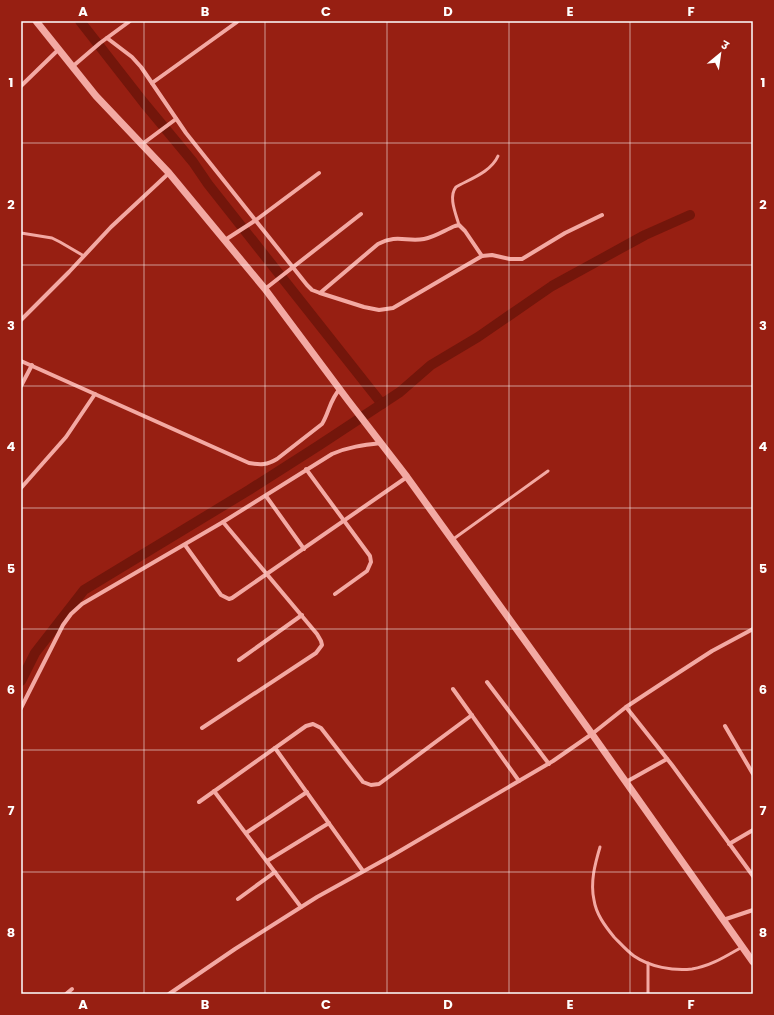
<svg xmlns="http://www.w3.org/2000/svg" width="774" height="1015" font-family="Poppins,'Noto Sans Devanagari',sans-serif">
  <style>
    .lines { fill: none; stroke-linecap: round; stroke-linejoin: round }
    .canal { stroke: #73160b; stroke-width: 10 }
    .service { stroke: #f3a9a3; stroke-width: 3 }
    .minor { stroke: #f3a9a3; stroke-width: 4 }
    .tertiary { stroke: #f3a9a3; stroke-width: 7 }
    .grid { fill: none; stroke: #fff; stroke-width: 1; stroke-opacity: 0.55 }
    .neatline { fill: none; stroke: #fff; stroke-width: 1.5 }
    .grid-label { font-size: 13px; text-anchor: middle; font-weight: bold; fill: #fff }
  </style>
  <rect width="100%" height="100%" fill="#971f12"/>
  <g class="lines">
    <g class="canal">
      <path d="M80,21L144,103L193,162L208,184L382,404"/>
      <path d="M21,681L35,653L84,590L249,490L318,446L400,392L431,365L478,337L552,286L645,235L690,215"/>
    </g>
    <g class="service">
      <path d="M459,225C456,214 448,197 456,187C470,179 491,172 498,156"/>
      <path d="M21,233L52,238L60,242L84,256"/>
      <path d="M452,540L548,471"/>
      <path d="M600,847C595,864 590,882 594,900C596,914 605,926 614,937C620,943 627,951 634,956C650,967 673,971 692,969C711,966 726,956 742,947"/>
      <path d="M648,994V963"/>
    </g>
    <g class="minor">
      <path d="M107,38L132,57L141,67L186,133L307,285L312,290L320,293L364,307L379,310L393,308L482,256L492,255L510,259H522L565,233L602,215"/>
      <path d="M72,67L100,43L130,21"/>
      <path d="M152,83L237,22"/>
      <path d="M21,86L58,50"/>
      <path d="M141,145L176,119"/>
      <path d="M225,240L256,220L319,173"/>
      <path d="M265,289L361,214"/>
      <path d="M320,293L378,244C397,234 406,242 424,239C435,237 445,230 455,226L459,225L465,231L482,256"/>
      <path d="M21,320L69,272L111,227L169,173"/>
      <path d="M21,361L249,463C261,465 267,465 277,459L322,424C329,413 330,399 340,389"/>
      <path d="M21,386L32,365"/>
      <path d="M306,469L370,556L371,562L367,571L335,594"/>
      <path d="M21,488L66,437L95,394"/>
      <path d="M266,496L304,549"/>
      <path d="M185,545L221,595L229,599L232,598L407,477"/>
      <path d="M239,660L302,615"/>
      <path d="M487,682L549,764"/>
      <path d="M453,689L519,781"/>
      <path d="M626,707L672,765L753,876"/>
      <path d="M21,708L63,625L71,614L82,604L223,522L332,454C348,447 363,445 381,443"/>
      <path d="M725,726L753,774"/>
      <path d="M202,728L316,653L322,645L321,641L317,634L223,522"/>
      <path d="M275,748L363,871"/>
      <path d="M626,782L667,759"/>
      <path d="M214,791L301,907"/>
      <path d="M199,802L306,726L313,724L321,728L363,782L371,785L379,784L472,715"/>
      <path d="M246,833L307,792"/>
      <path d="M729,844L753,830"/>
      <path d="M267,861L329,823"/>
      <path d="M238,899L275,872"/>
      <path d="M723,920L753,910"/>
      <path d="M66,994L72,989"/>
      <path d="M169,994L235,949L317,897L393,855L553,761L592,734L626,707L661,684L712,651L753,629"/>
    </g>
    <path class="tertiary" d="M36,21L96,96L169,173L265,289L347,399L407,477L592,734L753,962"/>
  </g>
  <path class="grid" d="M144,21V994M265,21V994M387,21V994M509,21V994M630,21V994M21,143H753M21,265H753M21,386H753M21,508H753M21,629H753M21,750H753M21,872H753"/>
  <rect width="774" height="1015" fill="none" stroke="#971f12" stroke-width="44"/>
  <g transform="translate(720 54) rotate(29)" stroke="#971f12" stroke-width="3" paint-order="stroke">
  <path d="M0-3L7 15L0 10L-7 15Z" fill="#ffffff"/>
  <text y="-6" font-size="11" font-weight="bold" text-anchor="middle" fill="#ffffff">उ</text>
  </g>
  <rect x="22" y="22" width="730" height="971" class="neatline"/>
  <g class="grid-label">
    <text x="83" y="16">A</text>
    <text x="205" y="16">B</text>
    <text x="326" y="16">C</text>
    <text x="448" y="16">D</text>
    <text x="570" y="16">E</text>
    <text x="691" y="16">F</text>
    <text x="11" y="87">1</text>
    <text x="763" y="87">1</text>
    <text x="11" y="209">2</text>
    <text x="763" y="209">2</text>
    <text x="11" y="330">3</text>
    <text x="763" y="330">3</text>
    <text x="11" y="451">4</text>
    <text x="763" y="451">4</text>
    <text x="11" y="573">5</text>
    <text x="763" y="573">5</text>
    <text x="11" y="694">6</text>
    <text x="763" y="694">6</text>
    <text x="11" y="815">7</text>
    <text x="763" y="815">7</text>
    <text x="11" y="937">8</text>
    <text x="763" y="937">8</text>
    <text x="83" y="1009">A</text>
    <text x="205" y="1009">B</text>
    <text x="326" y="1009">C</text>
    <text x="448" y="1009">D</text>
    <text x="570" y="1009">E</text>
    <text x="691" y="1009">F</text>
  </g>
</svg>
